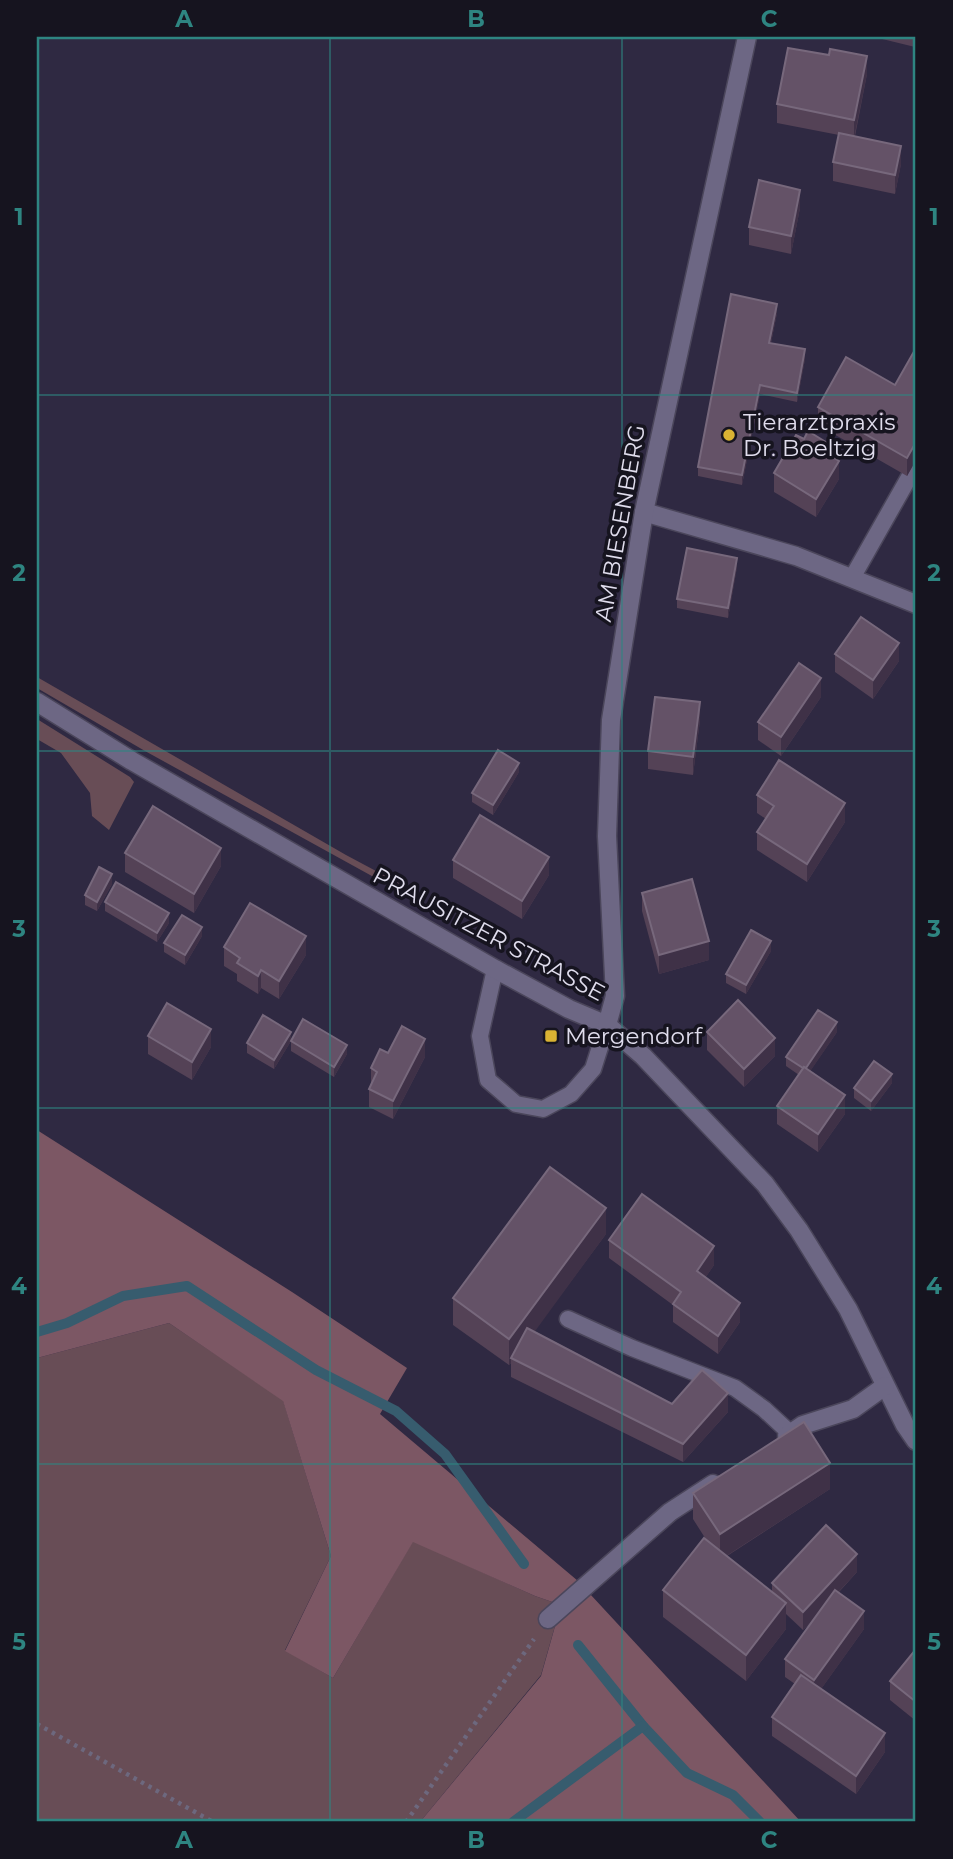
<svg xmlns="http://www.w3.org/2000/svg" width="953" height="1859" font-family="Montserrat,sans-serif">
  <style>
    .green { fill: #684d56 }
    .forest { fill: #7c5764 }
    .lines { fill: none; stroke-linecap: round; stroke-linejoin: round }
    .stream { stroke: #375c6e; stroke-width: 10 }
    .lane-casing { stroke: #4b465b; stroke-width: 19 }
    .street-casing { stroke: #4b465b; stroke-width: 21 }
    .path { stroke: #6d687e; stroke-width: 4.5; stroke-dasharray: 3.5 5; stroke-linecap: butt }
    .lane { stroke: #6d6784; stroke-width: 16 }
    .street { stroke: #6d6784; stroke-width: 18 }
    .wall { fill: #544256 }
    .shaded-wall { fill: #3f3147 }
    .building { fill: #645267; stroke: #77687c; stroke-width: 2 }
    .grid { fill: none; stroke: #2e8581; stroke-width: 2; stroke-opacity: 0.55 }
    .poi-dot { fill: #dab333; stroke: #16141f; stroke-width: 2.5 }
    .labels { text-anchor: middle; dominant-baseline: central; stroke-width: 7; stroke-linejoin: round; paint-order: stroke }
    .poi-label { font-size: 23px; fill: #e0dded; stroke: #16141f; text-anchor: start }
    .street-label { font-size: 23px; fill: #e0dded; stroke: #16141f }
    .neatline { fill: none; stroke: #2e8581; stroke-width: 2.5 }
    .grid-label { font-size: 23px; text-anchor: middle; font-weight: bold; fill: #2e8581 }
  </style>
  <rect width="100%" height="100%" fill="#2f2942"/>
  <g class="green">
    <path d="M37,677L346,855L421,895L419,902L145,751L37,688Z"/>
    <path d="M37,719L130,777L134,782L109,830L92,816L90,793L61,753L37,739Z"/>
    <path d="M169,1323L283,1400L331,1556L285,1650L333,1678L413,1541L535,1596L561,1605L541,1675L420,1822H37V1358Z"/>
  </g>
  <path class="forest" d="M37,1130L292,1292L407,1368L380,1414L578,1581L801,1822H420L541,1676L561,1605L535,1596L413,1542L333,1678L285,1651L331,1556L283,1401L169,1323L37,1358Z"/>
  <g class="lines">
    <g class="stream">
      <path d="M37,1332L67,1323L123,1296L187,1286L316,1370L396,1411L445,1454L524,1564"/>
      <path d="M578,1645L643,1726L687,1773L733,1795L760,1822"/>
      <path d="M513,1822L643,1726"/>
    </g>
    <g class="lane-casing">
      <g id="lane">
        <path d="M852,578L916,465"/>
        <path d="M495,969L480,1036L488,1080L516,1104L543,1109L571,1094L593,1069L607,1025"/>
        <path d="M568,1319L632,1348L735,1388L764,1409L790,1433"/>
      </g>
    </g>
    <g class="street-casing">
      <g id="street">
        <path d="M644,512L796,556L916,604"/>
        <path d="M37,702L132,761L495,969L569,1009L607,1025L643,1056L765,1184L799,1230L848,1309L905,1425L916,1441"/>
        <path d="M607,1025L615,996L607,836L611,720L644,512L747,37"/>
        <path d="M787,1436L803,1425L853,1409L885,1386"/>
        <path d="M548,1619L670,1512L713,1484"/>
      </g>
    </g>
    <g class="path">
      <path d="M37,1724L213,1822"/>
      <path d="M406,1822L534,1639"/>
    </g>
    <use href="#lane" class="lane"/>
    <use href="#street" class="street"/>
  </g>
  <g class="wall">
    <path d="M874,37H916L915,47Z"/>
    <path d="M867,74L855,136L901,164L895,194L833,181V162L839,135L777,123V104Z"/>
    <path d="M800,208L791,254L749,245V227Z"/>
    <path d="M777,313L771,343L805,359L797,402L760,394L742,485L698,476V467Z"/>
    <path d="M916,348V460L907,476L818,425V407L895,385Z"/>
    <path d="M829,454L839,479L816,517L774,492V473Z"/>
    <path d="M737,567L728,618L677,608V599Z"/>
    <path d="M835,654L899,661L873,699L835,672Z"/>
    <path d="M821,697L781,756L758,740V722Z"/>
    <path d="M700,720L693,775L648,769V751Z"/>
    <path d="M519,772L493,815L472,802V793Z"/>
    <path d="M757,795L845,822L807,882L757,850V832L766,819L757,813Z"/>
    <path d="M125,853L221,866L194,913L125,872Z"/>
    <path d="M453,860L549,875L522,919L453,878Z"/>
    <path d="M112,884L97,911L85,905V895Z"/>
    <path d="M642,893L709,960L659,974L642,911Z"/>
    <path d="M105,902L169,923L157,942L105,911Z"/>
    <path d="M202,936L185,965L164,952V943Z"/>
    <path d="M224,947L306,955L279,999L261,988L258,994L237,981V974L224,966Z"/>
    <path d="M771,951L746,994L726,983V974Z"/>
    <path d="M707,1032L775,1056L744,1087L707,1050Z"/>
    <path d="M837,1032L810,1071L845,1114L818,1152L777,1124V1106L799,1075L786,1066V1057Z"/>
    <path d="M148,1036L211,1047L192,1080L148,1054Z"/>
    <path d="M291,1041L347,1054L334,1077L291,1051V1041L274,1069L247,1053V1043Z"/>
    <path d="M388,1053L425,1057L393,1119L369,1107V1089L371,1085V1068Z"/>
    <path d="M892,1083L871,1111L854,1098V1088Z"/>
    <path d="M606,1234L534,1331L672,1404L728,1412L683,1462L511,1377V1363L509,1365L453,1325V1298Z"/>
    <path d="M609,1240L714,1265L705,1278L740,1322L718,1354L673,1322V1305L609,1258Z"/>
    <path d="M830,1489L727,1556L772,1592V1583L857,1572L839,1592L864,1629L821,1689L885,1752L856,1794L772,1736V1717L795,1684L785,1677V1659L816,1617L803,1630L786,1614V1629L746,1681L663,1617V1590L707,1541L693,1519V1493Z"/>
    <path d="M916,1649V1721L890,1700V1681Z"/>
  </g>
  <g class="shaded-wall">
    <path d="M867,56V74L854,138V120Z"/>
    <path d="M901,146V164L895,194V175Z"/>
    <path d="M800,190V208L791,254V236Z"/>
    <path d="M777,304V313L769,352V343Z"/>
    <path d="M805,349V359L797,402V393Z"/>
    <path d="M760,385V394L742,485V475Z"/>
    <path d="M916,442V460L907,476V458Z"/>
    <path d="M829,444V462L824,451Z"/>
    <path d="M839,461V479L816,517V499Z"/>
    <path d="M737,558V567L728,618V608Z"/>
    <path d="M899,643V661L873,699V680Z"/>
    <path d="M821,678V697L781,756V737Z"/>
    <path d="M700,702V720L693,775V757Z"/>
    <path d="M519,763V772L493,815V805Z"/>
    <path d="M845,803V822L807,882V864Z"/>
    <path d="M221,848V866L194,913V894Z"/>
    <path d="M549,857V875L522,919V901Z"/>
    <path d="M112,874V884L97,911V902Z"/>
    <path d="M169,913V923L157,942V933Z"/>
    <path d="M202,927V936L185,965V955Z"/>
    <path d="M306,936V955L279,999V981Z"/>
    <path d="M709,941V960L659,974V955Z"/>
    <path d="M771,941V951L746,994V985Z"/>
    <path d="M261,970V988L258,994V976Z"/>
    <path d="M837,1022V1032L805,1079V1069Z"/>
    <path d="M211,1029V1047L192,1080V1062Z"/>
    <path d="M291,1032V1041L274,1069V1060Z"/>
    <path d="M775,1038V1056L744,1087V1069Z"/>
    <path d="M425,1039V1057L393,1119V1101Z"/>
    <path d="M347,1045V1054L334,1077V1067Z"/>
    <path d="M892,1074V1083L871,1111V1101Z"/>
    <path d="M845,1095V1114L818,1152V1134Z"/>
    <path d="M606,1208V1234L514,1360L511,1358V1363L509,1365V1339Z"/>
    <path d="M714,1246V1265L697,1290V1271Z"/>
    <path d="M740,1303V1322L718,1354V1336Z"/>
    <path d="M728,1393V1412L683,1462V1444Z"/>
    <path d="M830,1463V1489L720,1560V1534Z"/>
    <path d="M857,1554V1572L803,1630V1612Z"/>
    <path d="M786,1603V1629L746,1681V1655Z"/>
    <path d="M864,1611V1629L814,1699V1680Z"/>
    <path d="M885,1733V1752L856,1794V1776Z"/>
  </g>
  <g class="building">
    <path d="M788,48L829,55L830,49L867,56L854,120L777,104Z"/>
    <path d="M839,133L901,146L895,175L833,162Z"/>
    <path d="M759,180L800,190L791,236L749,227Z"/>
    <path d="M731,294L777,304L769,343L805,349L797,393L760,385L742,475L698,467Z"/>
    <path d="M916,348V442L907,458L818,407L846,357L895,385Z"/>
    <path d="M808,431L829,444L824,451L839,461L816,499L774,473L796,435L804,439Z"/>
    <path d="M687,548L737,558L728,608L677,599Z"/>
    <path d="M861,617L899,643L873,680L835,654Z"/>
    <path d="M799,663L821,678L781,737L758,722Z"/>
    <path d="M655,697L700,702L693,757L648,751Z"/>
    <path d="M498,750L519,763L493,805L472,793Z"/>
    <path d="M779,760L845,803L807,864L757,832L774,806L757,795Z"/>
    <path d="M153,806L221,848L194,894L125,853Z"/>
    <path d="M480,815L549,857L522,901L453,860Z"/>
    <path d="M99,867L112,874L97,902L85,895Z"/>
    <path d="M692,879L709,941L659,955L642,893Z"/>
    <path d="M116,882L169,913L157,933L105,902Z"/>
    <path d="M250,903L306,936L279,981L261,970L258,976L237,963L240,958L224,947Z"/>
    <path d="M182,915L202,927L185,955L164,943Z"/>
    <path d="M751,930L771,941L746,985L726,974Z"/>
    <path d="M738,1000L775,1038L744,1069L707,1032Z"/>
    <path d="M167,1003L211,1029L192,1062L148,1036Z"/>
    <path d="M818,1010L837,1022L806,1068L804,1067L803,1068L786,1057Z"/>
    <path d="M263,1015L291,1032L274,1060L247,1043Z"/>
    <path d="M303,1019L347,1045L334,1067L291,1041Z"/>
    <path d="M402,1026L425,1039L393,1101L369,1089L377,1072L371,1068L380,1049L388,1053Z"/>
    <path d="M874,1061L892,1074L871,1101L854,1088Z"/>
    <path d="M804,1067L845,1095L818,1134L777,1106Z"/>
    <path d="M550,1167L606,1208L509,1339L453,1298Z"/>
    <path d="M642,1194L714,1246L697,1271L740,1303L718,1336L673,1304L681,1292L609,1240Z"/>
    <path d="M527,1328L672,1404L702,1370L728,1393L683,1444L511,1358Z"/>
    <path d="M804,1422L830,1463L720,1534L693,1493Z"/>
    <path d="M826,1525L857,1554L803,1612L772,1583Z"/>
    <path d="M704,1538L786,1603L746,1655L663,1590Z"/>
    <path d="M835,1590L864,1611L814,1680L785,1659Z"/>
    <path d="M916,1649V1702L890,1681Z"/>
    <path d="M801,1675L885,1733L856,1776L772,1717Z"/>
  </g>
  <path class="grid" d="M330,37V1822M622,37V1822M37,395H916M37,751H916M37,1108H916M37,1464H916"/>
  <g class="poi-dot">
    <circle cx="729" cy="435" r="7"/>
    <rect x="544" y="1029" width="14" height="14" rx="3.5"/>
  </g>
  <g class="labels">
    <g class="poi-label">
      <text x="743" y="422">Tierarztpraxis<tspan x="743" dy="26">Dr. Boeltzig</tspan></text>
      <text x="565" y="1036">Mergendorf</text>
    </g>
    <g class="street-label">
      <text transform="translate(620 523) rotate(-80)">AM BIESENBERG</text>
      <text transform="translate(489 934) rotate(28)">PRAUSITZER STRASSE</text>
    </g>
  </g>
  <rect width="953" height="1859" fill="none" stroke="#16141f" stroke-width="77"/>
  <rect x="38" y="38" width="876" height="1782" class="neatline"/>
  <g class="grid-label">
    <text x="184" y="27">A</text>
    <text x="476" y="27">B</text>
    <text x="769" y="27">C</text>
    <text x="19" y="225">1</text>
    <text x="934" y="225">1</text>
    <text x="19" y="581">2</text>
    <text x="934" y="581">2</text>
    <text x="19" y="937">3</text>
    <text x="934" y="937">3</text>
    <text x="19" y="1294">4</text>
    <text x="934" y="1294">4</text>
    <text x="19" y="1650">5</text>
    <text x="934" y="1650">5</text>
    <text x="184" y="1848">A</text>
    <text x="476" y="1848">B</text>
    <text x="769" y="1848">C</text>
  </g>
</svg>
